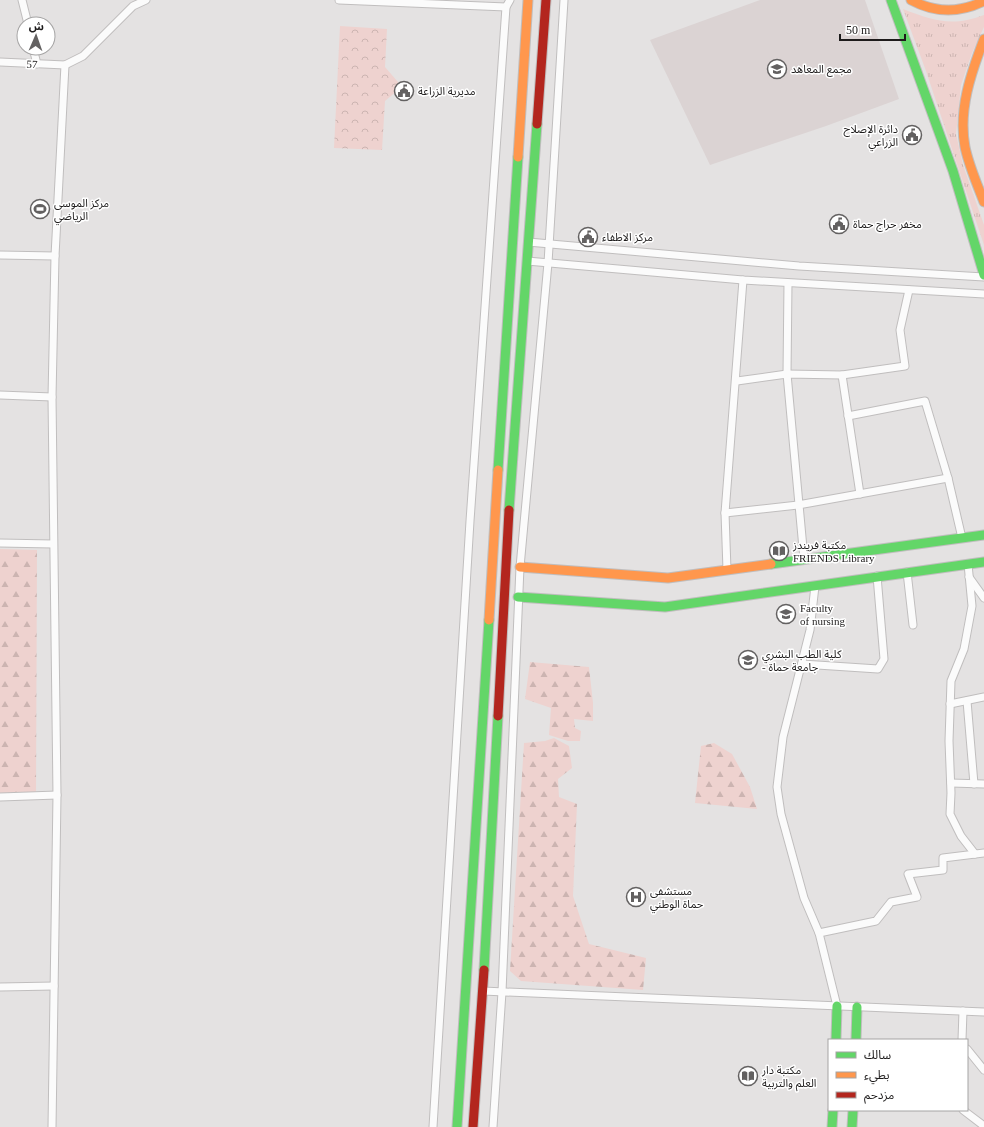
<svg xmlns="http://www.w3.org/2000/svg" width="984" height="1127" font-family="'Times New Roman','Noto Sans Arabic',serif">
  <style>
    .built { fill: #dbd3d3 }
    .grass { fill: url(#grass-tufts) }
    .forest { fill: url(#forest-firs) }
    .park { fill: url(#park-crowns) }
    .lines { fill: none; stroke-linecap: round; stroke-linejoin: round }
    .street-casing { stroke: #c0bebe; stroke-width: 9 }
    .fast-casing { stroke: #c0bebe; stroke-width: 11 }
    .slow-casing { stroke: #c0bebe; stroke-width: 11 }
    .jam-casing { stroke: #c0bebe; stroke-width: 11 }
    .street { stroke: #fbfbfb; stroke-width: 7 }
    .fast { stroke: #63d668; stroke-width: 9 }
    .slow { stroke: #ff974d; stroke-width: 9 }
    .jam { stroke: #b3261e; stroke-width: 9 }
    .labels { text-anchor: middle; dominant-baseline: central; stroke-width: 3; stroke-linejoin: round; paint-order: stroke }
    .street-label { font-size: 11px; fill: #1d1b1b; stroke: #fff }
    .poi-label { font-size: 11px; fill: #1d1b1b; stroke: #fff; text-anchor: start }
  </style>
  <defs>
    <pattern id="grass-tufts" width="24" height="20" patternUnits="userSpaceOnUse"><rect width="24" height="20" fill="#eed2cf"/><path d="M3 7l-1-3M5 7V3M7 7l1-3M15 17l-1-3M17 17v-4M19 17l1-3" fill="none" stroke="#ccb4b1"/></pattern>
    <pattern id="forest-firs" width="22" height="20" patternUnits="userSpaceOnUse"><rect width="22" height="20" fill="#eed2cf"/><path d="M5 1l3.5 6h-7zM16 11l3.5 6h-7z" fill="#ccb4b1"/></pattern>
    <pattern id="park-crowns" width="20" height="18" patternUnits="userSpaceOnUse"><rect width="20" height="18" fill="#eed2cf"/><path d="M2 6a3 3 0 1 1 6 0M12 15a3 3 0 1 1 6 0" fill="none" stroke="#ccb4b1"/></pattern>
  </defs>
  <rect width="100%" height="100%" fill="#e4e2e2"/>
  <path class="built" d="M760,0H865L899,99L826,126L710,165L650,40Z"/>
  <path class="grass" d="M903,9C934,21 952,27 984,15V27L972,53L961,85L956,134L963,165L984,225V245L926,71Z"/>
  <g class="forest">
    <path d="M0,549L37,550L36,797H0Z"/>
    <path d="M530,662L589,667L593,703V721L574,719L575,728L581,731L580,741H568L549,735L551,708L525,699Z"/>
    <path d="M554,738L569,746L572,768L558,779L559,797L577,804L573,896L589,944L646,958L643,990L521,981L510,971L524,743L545,741Z"/>
    <path d="M714,743L732,754L750,787L757,809L695,803L701,746Z"/>
  </g>
  <path class="park" d="M340,26L387,29L385,67L398,82V90L385,101L382,150L334,148Z"/>
  <g class="lines">
    <g class="street-casing">
      <g id="street">
        <path d="M22,0L28,24"/>
        <path d="M339,0L506,7"/>
        <path d="M33,48L37,64"/>
        <path d="M0,62L65,65L83,56L133,6L146,0"/>
        <path d="M528,242L799,266L984,277"/>
        <path d="M0,255L55,256"/>
        <path d="M527,261L743,280L984,294"/>
        <path d="M788,283L787,374L804,559"/>
        <path d="M842,375L860,494"/>
        <path d="M737,381L787,374L842,375L905,366L900,330L909,290"/>
        <path d="M0,395L52,397"/>
        <path d="M848,416L925,401L948,478L962,538"/>
        <path d="M725,513L798,505L948,478"/>
        <path d="M0,543L53,544"/>
        <path d="M968,564L972,606L964,649L951,681L949,741L951,793L950,814L961,836L975,854"/>
        <path d="M727,570L725,513L743,280"/>
        <path d="M907,572L913,625"/>
        <path d="M969,577L984,598"/>
        <path d="M815,586L810,630L783,737L777,787L781,814L804,898L819,933L837,1006"/>
        <path d="M802,664L878,669L884,659L877,576"/>
        <path d="M967,701L974,784"/>
        <path d="M950,704L984,697"/>
        <path d="M951,783L984,784"/>
        <path d="M0,797L57,795"/>
        <path d="M819,933L876,921L891,902L917,897L908,874L943,870V858L984,853"/>
        <path d="M0,987L54,986"/>
        <path d="M483,991L984,1012"/>
        <path d="M962,1040L963,1011"/>
        <path d="M967,1049L984,1070"/>
        <path d="M963,1110L984,1126"/>
        <path d="M52,1127L57,795L52,397L55,256L65,65"/>
        <path d="M433,1127L470,521L506,7L510,0"/>
        <path d="M493,1127L502,992L520,567L548,263L564,0"/>
      </g>
    </g>
    <g class="fast-casing">
      <g id="fast">
        <path d="M891,0L953,171L984,275"/>
        <path d="M498,470L518,157"/>
        <path d="M509,510L537,124"/>
        <path d="M771,564L984,535"/>
        <path d="M518,597L665,607L984,562"/>
        <path d="M484,970L498,716"/>
        <path d="M836,1040L837,1006"/>
        <path d="M856,1040L857,1007"/>
        <path d="M457,1127L489,620"/>
        <path d="M832,1127L833,1110"/>
        <path d="M852,1127L853,1110"/>
      </g>
    </g>
    <g class="slow-casing">
      <g id="slow">
        <path d="M911,0C935,13 960,13 984,1"/>
        <path d="M984,39C971,73 958,110 965,147C969,166 977,184 984,202"/>
        <path d="M518,157L528,0"/>
        <path d="M520,567L668,578L771,564"/>
        <path d="M489,620L498,470"/>
      </g>
    </g>
    <g class="jam-casing">
      <g id="jam">
        <path d="M537,124L546,0"/>
        <path d="M498,716L509,510"/>
        <path d="M473,1127L484,970"/>
      </g>
    </g>
    <use href="#street" class="street"/>
    <use href="#fast" class="fast"/>
    <use href="#slow" class="slow"/>
    <use href="#jam" class="jam"/>
  </g>
  <defs>
    <g id="school-ring" transform="scale(1)"><circle r="9.5" fill="#fff" stroke="#636161" stroke-width="1.5"/><path d="M0-5L7-2L0 1L-7-2ZM-4 1L0 2.5L4 1V4Q0 6-4 4Z" fill="#636161"/></g>
    <g id="civic-ring" transform="scale(1)"><circle r="9.5" fill="#fff" stroke="#636161" stroke-width="1.5"/><path d="M-.6-6.5H3V-4.5H.6V-3L4-1V1h2V6H-6V1h2V-1L-.6-3ZM-1.2 2.5V6h2.4V2.5Z" fill="#636161"/></g>
    <g id="stadium-ring" transform="scale(1)"><circle r="9.5" fill="#fff" stroke="#636161" stroke-width="1.5"/><path d="M0-5a6.5 5 0 1 0 0 10a6.5 5 0 1 0 0-10ZM-3.5-1.8h7v3.6h-7Z" fill="#636161"/></g>
    <g id="library-ring" transform="scale(1)"><circle r="9.5" fill="#fff" stroke="#636161" stroke-width="1.5"/><path d="M-6-4Q-3-5.5-.7-3.5V5Q-3 3-6 4ZM6-4Q3-5.5 .7-3.5V5Q3 3 6 4Z" fill="#636161"/></g>
    <g id="university-ring" transform="scale(1)"><circle r="9.5" fill="#fff" stroke="#636161" stroke-width="1.5"/><path d="M0-5L7-2L0 1L-7-2ZM-4 1L0 2.5L4 1V4Q0 6-4 4Z" fill="#636161"/></g>
    <g id="hospital-ring" transform="scale(1)"><circle r="9.5" fill="#fff" stroke="#636161" stroke-width="1.5"/><path d="M-5-5h3v3.5h4V-5h3V5h-3V1.5h-4V5h-3Z" fill="#636161"/></g>
  </defs>
  <g fill-rule="evenodd">
    <use href="#school-ring" x="777" y="69"/>
    <use href="#civic-ring" x="404" y="91"/>
    <use href="#civic-ring" x="912" y="135"/>
    <use href="#stadium-ring" x="40" y="209"/>
    <use href="#civic-ring" x="839" y="224"/>
    <use href="#civic-ring" x="588" y="237"/>
    <use href="#library-ring" x="779" y="551"/>
    <use href="#university-ring" x="786" y="614"/>
    <use href="#university-ring" x="748" y="660"/>
    <use href="#hospital-ring" x="636" y="897"/>
    <use href="#library-ring" x="748" y="1076"/>
  </g>
  <g class="labels">
    <g class="street-label">
      <text transform="translate(32 64) rotate(3)">57</text>
    </g>
    <g class="poi-label">
      <text x="791" y="69">مجمع المعاهد</text>
      <text x="418" y="91">مديرية الزراعة</text>
      <text x="898" y="129" text-anchor="end">دائرة الإصلاح<tspan x="898" dy="13">الزراعي</tspan></text>
      <text x="54" y="203">مركز الموسى<tspan x="54" dy="13">الرياضي</tspan></text>
      <text x="853" y="224">مخفر حراج حماة</text>
      <text x="602" y="237">مركز الاطفاء</text>
      <text x="793" y="545">مكتبة فريندز<tspan x="793" dy="13">FRIENDS Library</tspan></text>
      <text x="800" y="608">Faculty<tspan x="800" dy="13">of nursing</tspan></text>
      <text x="762" y="654">كلية الطب البشري<tspan x="762" dy="13">- جامعة حماة</tspan></text>
      <text x="650" y="891">مستشفى<tspan x="650" dy="13">حماة الوطني</tspan></text>
      <text x="762" y="1070">مكتبة دار<tspan x="762" dy="13">العلم والتربية</tspan></text>
    </g>
  </g>
  <rect x="828" y="1039" width="140" height="72" fill="#ffffff" stroke="#a5a4a4"/>
  <rect x="836" y="1052" width="20" height="6" fill="#63d668" stroke="#a5a4a4"/>
  <text x="864" y="1059" font-size="12" fill="#1d1b1b">سالك</text>
  <rect x="836" y="1072" width="20" height="6" fill="#ff974d" stroke="#a5a4a4"/>
  <text x="864" y="1079" font-size="12" fill="#1d1b1b">بطيء</text>
  <rect x="836" y="1092" width="20" height="6" fill="#b3261e" stroke="#a5a4a4"/>
  <text x="864" y="1099" font-size="12" fill="#1d1b1b">مزدحم</text>
  <g transform="translate(36 36) rotate(2)"><circle r="19" fill="#ffffff" stroke="#a5a4a4"/>
  <path d="M0-3L7 15L0 10L-7 15Z" fill="#636161"/>
  <text y="-6" font-size="11" font-weight="bold" text-anchor="middle" fill="#1d1b1b">ش</text>
  </g>
  <path d="M840 34v6h65v-6" fill="none" stroke="#1d1b1b" stroke-width="2"/>
  <text x="846" y="34" font-size="12" fill="#1d1b1b" stroke="#ffffff" stroke-width="3" paint-order="stroke">50 m</text>
</svg>
